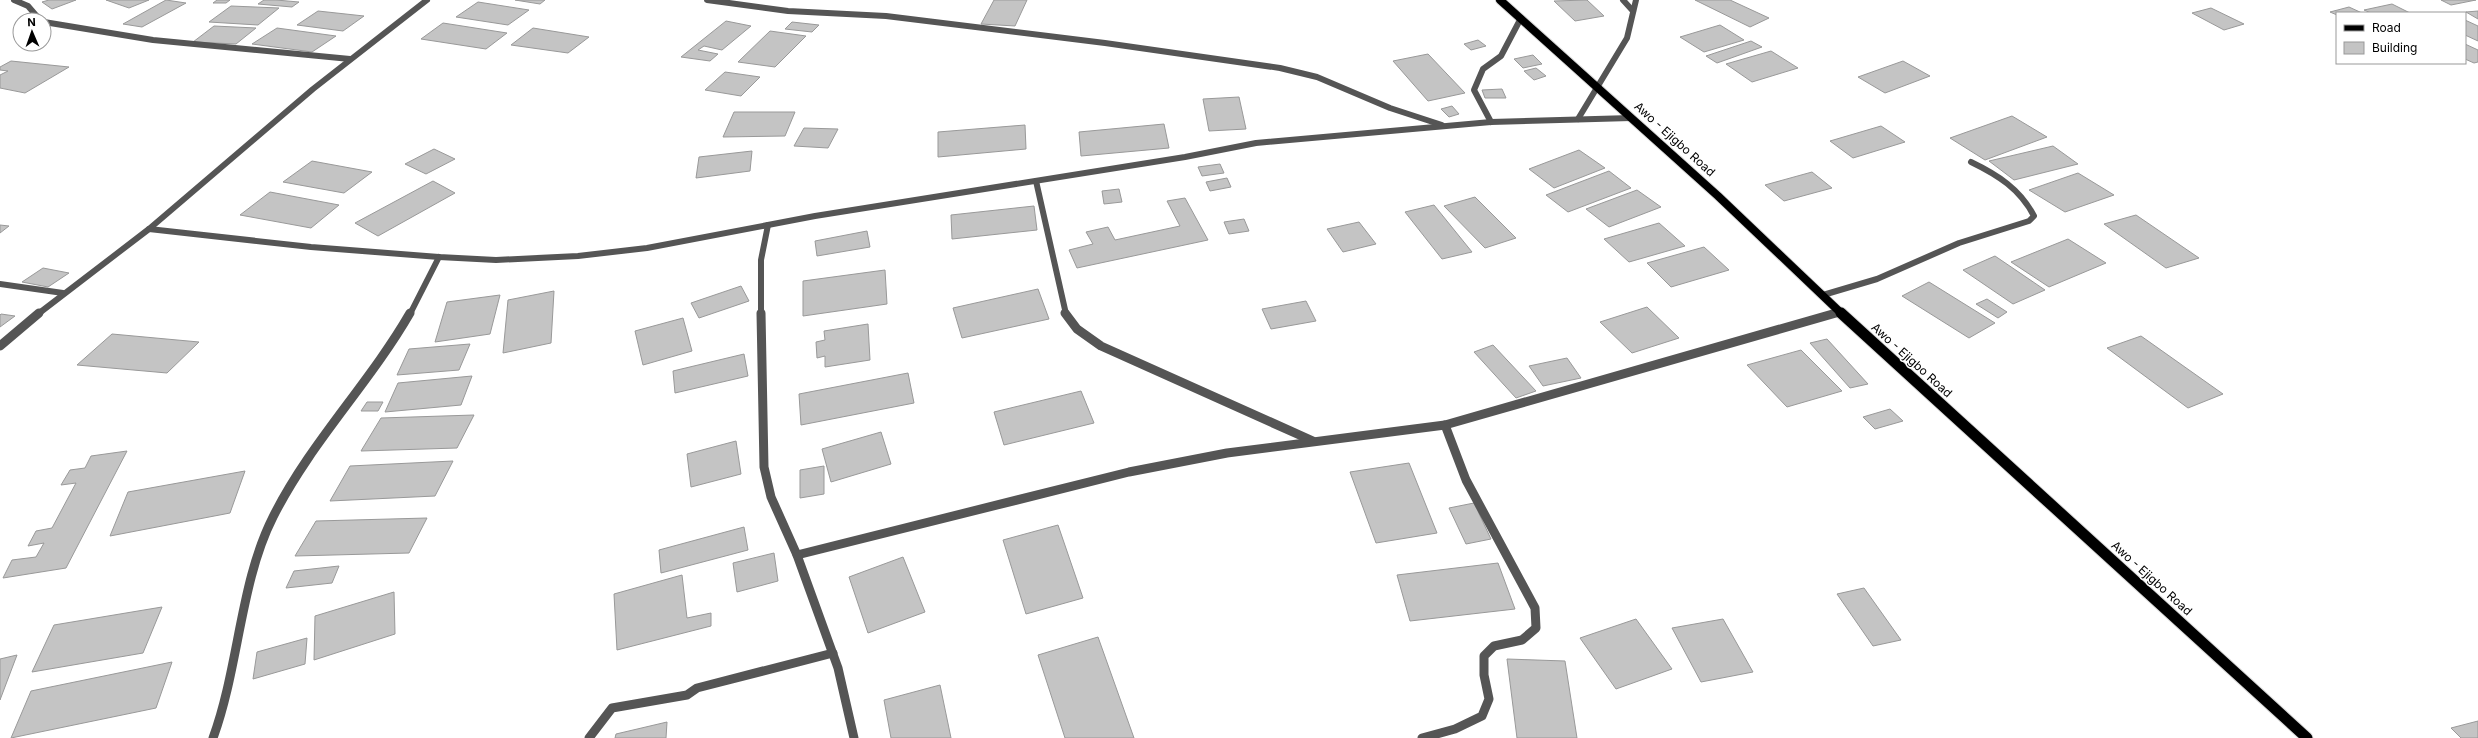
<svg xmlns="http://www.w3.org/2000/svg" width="2478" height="738" font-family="Inter,sans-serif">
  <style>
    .building { fill: #c4c4c4; stroke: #999 }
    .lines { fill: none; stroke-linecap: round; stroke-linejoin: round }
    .primary-far1-casing { stroke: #dbdbdb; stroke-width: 10 }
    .primary-casing { stroke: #dbdbdb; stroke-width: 13 }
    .minor-far1 { stroke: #555; stroke-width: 6 }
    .minor { stroke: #555; stroke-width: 9 }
    .primary-far1 { stroke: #000; stroke-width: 8 }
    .primary { stroke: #000; stroke-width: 11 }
    .labels { text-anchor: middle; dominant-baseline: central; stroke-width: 3; stroke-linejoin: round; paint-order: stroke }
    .street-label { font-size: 12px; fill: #000; stroke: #fff }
  </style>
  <rect width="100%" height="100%" fill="#fff"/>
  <g class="building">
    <path d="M49,0H76L52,9L42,2Z"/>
    <path d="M106,0H149L129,8Z"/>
    <path d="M166,0L186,3L142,27L123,24Z"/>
    <path d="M217,0H230L226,3H213Z"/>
    <path d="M264,0H276L299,2L292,7L258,4Z"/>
    <path d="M515,0H545L540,4Z"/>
    <path d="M994,0H1027L1015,26L981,24Z"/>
    <path d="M1587,0L1604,16L1575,21L1554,1Z"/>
    <path d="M1695,0H1730L1769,18L1750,27Z"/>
    <path d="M2441,0H2476L2451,5Z"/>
    <path d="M478,2L529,10L508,25L456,17Z"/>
    <path d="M2392,4L2410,13H2371L2364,10Z"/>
    <path d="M231,6L279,8L258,25L209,22Z"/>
    <path d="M2349,7L2362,13H2337V15L2330,12Z"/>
    <path d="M2211,8L2244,24L2224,30L2192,13Z"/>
    <path d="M318,11L364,16L343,31L297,25Z"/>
    <path d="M2478,11V19L2466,12Z"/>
    <path d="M2465,20L2478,26V41L2465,35Z"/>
    <path d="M726,21L751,26L722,50L704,46L698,50L718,54L710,61L681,57Z"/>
    <path d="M792,22L819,25L812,32L785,29Z"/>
    <path d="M443,23L507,33L486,49L421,39Z"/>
    <path d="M1720,25L1744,40L1704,52L1680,37Z"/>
    <path d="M214,26L256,28L236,44L193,42Z"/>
    <path d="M277,28L336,36L312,52L252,44Z"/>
    <path d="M533,28L589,37L568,53L511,45Z"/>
    <path d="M770,31L806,36L775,67L738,62Z"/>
    <path d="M1478,40L1486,46L1471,50L1464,44Z"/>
    <path d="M1751,41L1762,47L1717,63L1706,56Z"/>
    <path d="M2465,44L2478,50V62L2474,63L2465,59Z"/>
    <path d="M1771,51L1798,68L1752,82L1726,64Z"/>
    <path d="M1428,54L1465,93L1428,101L1393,61Z"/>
    <path d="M1533,55L1542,64L1523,68L1514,59Z"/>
    <path d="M11,61L69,67L25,93L0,88V75L8,71L0,70V67Z"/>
    <path d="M1903,61L1930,76L1885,93L1858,77Z"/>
    <path d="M1536,68L1546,76L1534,80L1524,71Z"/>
    <path d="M725,72L760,77L741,96L705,90Z"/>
    <path d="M1502,89L1506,98H1485L1482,90Z"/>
    <path d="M1239,97L1246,129L1209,131L1203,99Z"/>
    <path d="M1452,106L1459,114L1449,117L1441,109Z"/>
    <path d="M734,112H795L785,136L723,137Z"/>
    <path d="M2012,116L2047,137L1985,160L1950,138Z"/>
    <path d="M1164,124L1169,148L1081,156L1079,132Z"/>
    <path d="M1025,125L1026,149L938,157V132Z"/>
    <path d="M1881,126L1905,142L1853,158L1830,141Z"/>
    <path d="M804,128L838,129L828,148L794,146Z"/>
    <path d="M2053,146L2078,164L2014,180L1989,161Z"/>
    <path d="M434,149L455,159L426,174L405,164Z"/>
    <path d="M1579,150L1605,168L1554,188L1529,169Z"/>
    <path d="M752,151L750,171L696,178L699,157Z"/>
    <path d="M312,161L372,172L344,193L283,182Z"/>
    <path d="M1220,164L1224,173L1202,176L1198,167Z"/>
    <path d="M1609,171L1631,188L1568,212L1546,195Z"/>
    <path d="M1812,172L1832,188L1784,201L1765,185Z"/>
    <path d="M2078,173L2114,195L2065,212L2029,190Z"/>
    <path d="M1227,178L1231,187L1210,191L1206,182Z"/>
    <path d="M433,181L455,193L378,236L355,223Z"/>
    <path d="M1119,189L1122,202L1104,204L1102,191Z"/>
    <path d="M1637,190L1661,207L1609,227L1586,209Z"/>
    <path d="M270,192L339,205L311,228L240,215Z"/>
    <path d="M1475,197L1516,238L1485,248L1444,206Z"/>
    <path d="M1185,198L1208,240L1077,268L1069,250L1093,244L1086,232L1108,227L1115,240L1180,226L1167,201Z"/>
    <path d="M1434,205L1472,252L1442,259L1405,212Z"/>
    <path d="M1034,206L1037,230L952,239L951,215Z"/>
    <path d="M2136,215L2199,258L2166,268L2104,224Z"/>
    <path d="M1244,219L1249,231L1229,234L1224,222Z"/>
    <path d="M1359,222L1376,244L1343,252L1327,229Z"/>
    <path d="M1659,223L1685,246L1629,262L1604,239Z"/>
    <path d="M0,225L9,226L0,233Z"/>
    <path d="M867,231L870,247L817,256L815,241Z"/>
    <path d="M2068,239L2106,263L2049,287L2011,262Z"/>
    <path d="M1704,247L1729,270L1671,287L1647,263Z"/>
    <path d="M1995,256L2045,290L2013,304L1963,270Z"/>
    <path d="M43,268L69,273L48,287L22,282Z"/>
    <path d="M885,270L887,304L803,316V281Z"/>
    <path d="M1929,282L1995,323L1969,338L1902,296Z"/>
    <path d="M741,286L749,301L699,318L691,303Z"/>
    <path d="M1038,289L1049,319L962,338L953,308Z"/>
    <path d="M554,291L551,343L503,353L508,300Z"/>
    <path d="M500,295L490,334L435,342L447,302Z"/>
    <path d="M1987,299L2007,312L1998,318L1976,304Z"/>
    <path d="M1306,301L1316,321L1271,329L1262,309Z"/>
    <path d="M1647,307L1679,338L1632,353L1600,322Z"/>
    <path d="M0,315L1,314L15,316L0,327Z"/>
    <path d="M683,318L692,351L643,365L635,331Z"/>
    <path d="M868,324L870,360L825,367V356L817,358L816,342L825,340L824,331Z"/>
    <path d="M112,334L199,342L167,373L77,365Z"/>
    <path d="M2141,336L2223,394L2188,408L2107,348Z"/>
    <path d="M1827,339L1868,384L1850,388L1810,343Z"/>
    <path d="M470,344L459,370L397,375L409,349Z"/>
    <path d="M1493,345L1536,391L1516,398L1474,352Z"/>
    <path d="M1801,350L1842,391L1787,407L1747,365Z"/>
    <path d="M744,354L748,376L675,393L673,371Z"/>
    <path d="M1567,358L1581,378L1543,386L1529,366Z"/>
    <path d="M908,373L914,403L801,425L799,394Z"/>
    <path d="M472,376L461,405L385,412L398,383Z"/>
    <path d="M1081,391L1094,423L1004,445L994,412Z"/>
    <path d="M367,402H383L378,411H361Z"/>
    <path d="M1890,409L1903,421L1875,429L1863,417Z"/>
    <path d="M474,415L457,448L361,451L381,418Z"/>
    <path d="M881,432L891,464L831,482L822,449Z"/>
    <path d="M736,441L741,474L691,487L687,454Z"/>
    <path d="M127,451L66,568L3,578L12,560L36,557L44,543L28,546L36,531L52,528L76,483L61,485L70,470L85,468L91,456Z"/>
    <path d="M453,461L435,496L330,501L350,466Z"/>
    <path d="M1409,463L1437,533L1376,543L1350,472Z"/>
    <path d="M824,466V494L800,498V470Z"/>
    <path d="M245,471L230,513L110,536L128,492Z"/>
    <path d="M1474,503L1491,539L1466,544L1449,508Z"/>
    <path d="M427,518L409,553L295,556L316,521Z"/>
    <path d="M1058,525L1083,598L1026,614L1003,540Z"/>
    <path d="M744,527L748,550L661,573L659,550Z"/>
    <path d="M774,553L778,581L737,592L733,563Z"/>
    <path d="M903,557L925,612L868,633L849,577Z"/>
    <path d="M1498,563L1515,609L1410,621L1397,575Z"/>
    <path d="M339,566L332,583L286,588L294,571Z"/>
    <path d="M682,575L687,618L711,613V626L617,650L614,594Z"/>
    <path d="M1864,588L1901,640L1873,646L1837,594Z"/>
    <path d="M394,592L395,634L314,660L315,616Z"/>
    <path d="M162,607L143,653L32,672L54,625Z"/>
    <path d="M1636,619L1672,669L1616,689L1580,638Z"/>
    <path d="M1723,619L1753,672L1701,682L1672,628Z"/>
    <path d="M1098,637L1134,738H1065L1038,655Z"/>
    <path d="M307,638L305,664L253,679L257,652Z"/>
    <path d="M17,655L0,700V659Z"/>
    <path d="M1507,659L1565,661L1577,738H1517Z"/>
    <path d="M172,662L156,708L11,738L31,691Z"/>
    <path d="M940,685L951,738H891L884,700Z"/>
    <path d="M2478,721V738H2461L2451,728Z"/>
    <path d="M667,722L666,738H615L616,734Z"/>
  </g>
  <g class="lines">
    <g class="primary-far1-casing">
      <path id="primary-far1" d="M1500,0L1718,196L1842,314"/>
    </g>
    <g class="primary-casing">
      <path id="primary" d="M1841,313L2307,738"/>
    </g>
    <g class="minor-far1">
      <path d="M14,0L28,6L40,20"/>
      <path d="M707,0L788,11L886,16L1105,43L1280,68L1317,77L1390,108L1442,125"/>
      <path d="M1623,0L1633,11"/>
      <path d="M44,22L153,40L350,59"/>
      <path d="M1578,119L1627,38L1636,0"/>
      <path d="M1491,122L1474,90L1483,69L1501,56L1521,18"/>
      <path d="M1036,181L1066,314"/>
      <path d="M149,229L311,247L439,257L496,260L578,256L647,248L815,216L1185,157L1256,143L1491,122L1631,118"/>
      <path d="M0,284L63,293"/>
      <path d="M1823,295L1877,279L1959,243L2029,221L2034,216C2020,189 1998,175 1971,162"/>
      <path d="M38,314L149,229L313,89L427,0"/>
      <path d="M410,314L439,257"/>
      <path d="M761,314V260L768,225"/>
      <path d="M1832,314L1840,312"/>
    </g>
    <g class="minor">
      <path d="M761,313L764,467L771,497L797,555L838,668L854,738"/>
      <path d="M1065,313L1077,329L1101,346L1313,441"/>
      <path d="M0,346L39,313"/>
      <path d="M797,555L1129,472L1227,453L1445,425L1836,313"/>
      <path d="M213,738C239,667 240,582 273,517C310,443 369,384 410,313"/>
      <path d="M589,738L612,708L687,695L697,688L833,653"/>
      <path d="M1422,738L1455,729L1482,716L1489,699L1484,675V656L1494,646L1522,640L1536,628L1535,608L1466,480L1445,425"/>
    </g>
    <use href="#primary-far1" class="primary-far1"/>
    <use href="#primary" class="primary"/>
  </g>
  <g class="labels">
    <g class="street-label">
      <text transform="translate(1675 139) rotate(42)">Awo - Ejigbo Road</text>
      <text transform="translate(1912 360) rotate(42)">Awo - Ejigbo Road</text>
      <text transform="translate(2152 578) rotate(42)">Awo - Ejigbo Road</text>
    </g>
  </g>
  <rect x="2336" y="12" width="130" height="52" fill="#ffffff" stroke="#999999"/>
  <rect x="2344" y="25" width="20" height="6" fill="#000000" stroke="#999999"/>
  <text x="2372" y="32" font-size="12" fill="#000000">Road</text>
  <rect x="2344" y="42" width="20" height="12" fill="#c4c4c4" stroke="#999999"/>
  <text x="2372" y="52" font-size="12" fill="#000000">Building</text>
  <g transform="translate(32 32) rotate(358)"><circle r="19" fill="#ffffff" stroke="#999999"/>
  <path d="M0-3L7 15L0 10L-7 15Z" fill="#000000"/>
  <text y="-6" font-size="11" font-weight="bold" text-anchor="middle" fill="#000000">N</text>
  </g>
</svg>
